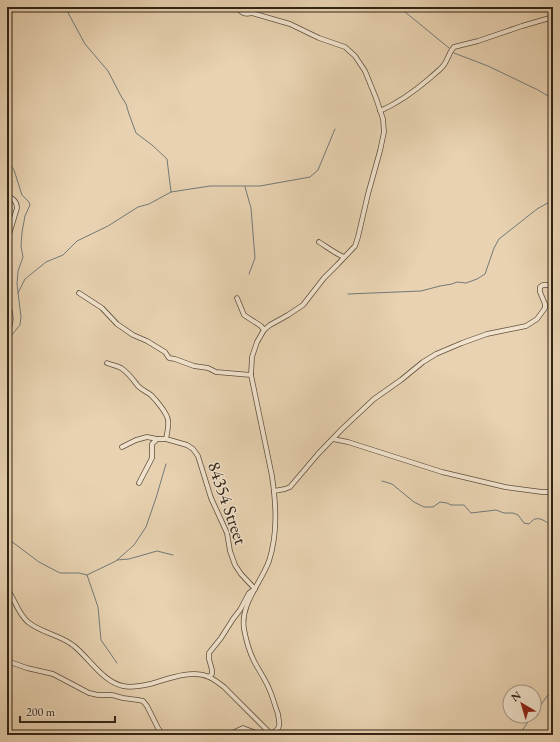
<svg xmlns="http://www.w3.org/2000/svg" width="560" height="742" font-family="'EB Garamond',serif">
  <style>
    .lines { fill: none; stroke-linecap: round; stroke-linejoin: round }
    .stream { stroke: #727a78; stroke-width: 1 }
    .minor-casing { stroke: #5f503e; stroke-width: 5.5 }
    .minor { stroke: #f0e2cc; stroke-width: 4 }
    .labels { text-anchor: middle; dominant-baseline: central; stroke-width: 3; stroke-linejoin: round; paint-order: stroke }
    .street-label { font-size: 18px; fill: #312417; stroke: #f0e2cc }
  </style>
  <rect width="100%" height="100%" fill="#e8d2b1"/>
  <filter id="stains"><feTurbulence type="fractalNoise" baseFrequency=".005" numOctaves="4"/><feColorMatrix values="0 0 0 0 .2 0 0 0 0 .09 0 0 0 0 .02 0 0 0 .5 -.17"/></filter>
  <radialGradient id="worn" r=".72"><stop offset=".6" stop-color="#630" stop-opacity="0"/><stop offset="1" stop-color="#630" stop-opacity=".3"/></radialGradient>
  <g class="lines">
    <g class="stream">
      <path d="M399,7L449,48"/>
      <path d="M66,9L85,44L108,71L121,96L126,104L129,114L136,133L152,145L167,159L171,192"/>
      <path d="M454,53L488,66L538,90L553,99"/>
      <path d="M7,160L14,170L22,195L29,202L30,205L25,216L22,232L21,246L23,257L18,271L17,284L21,317L20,325L7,341"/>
      <path d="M245,187L251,208L255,258L249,274"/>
      <path d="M18,293L25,279L46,262L63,255L77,241L108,226L138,207L149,204L171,192L210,186H260L310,177L318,170L335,129"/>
      <path d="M348,294L421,291L440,286L452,284L457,282L466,283L477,279L485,274L494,248L499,239L537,209L553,200"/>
      <path d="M382,481L392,484L414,502L424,507H433L440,502L447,503L451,505H464L471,513L496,510L504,513H513L518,515L524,523L529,524C531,522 533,520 535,519C542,517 549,524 553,528"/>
      <path d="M7,538L39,562L60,573H79L87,575L98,607L101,640L117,663"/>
      <path d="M117,560L129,559L157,551L173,555"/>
      <path d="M87,575L116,561L134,545L146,527L156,498L166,464"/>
      <path d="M534,714L553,688"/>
      <path d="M519,735L532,716"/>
    </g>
    <g class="minor-casing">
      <g id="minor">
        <path d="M237,7C242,13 244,15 252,13"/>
        <path d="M244,7L252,13L290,24L319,38L345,47L355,56L365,71L376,98L383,119L384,132L380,151L368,194L358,237L355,246L338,264L324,278L303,305L288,315L270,325L264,330L257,342L252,357L251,375L272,476C276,504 278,533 269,561C261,583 240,604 244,629C246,640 249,651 254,661C259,671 266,680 270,691C273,698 275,706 278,714C278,717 280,722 279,726C278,731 272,733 268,735"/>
        <path d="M380,111C398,103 415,91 430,78C434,74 440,70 443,66C448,60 449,52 454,47L478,41L522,26L553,17"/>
        <path d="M7,195C12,198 17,201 17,208L8,238L7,254"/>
        <path d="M319,242C327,247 336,254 344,257"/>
        <path d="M79,293L102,308L117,324L133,335L147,341L165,352L169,358L175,359L194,366L208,368L216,372L251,375"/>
        <path d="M237,298L244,315L261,326L264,330"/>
        <path d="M7,303C11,312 13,322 7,331"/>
        <path d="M107,363C112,365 117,366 121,368C129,373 133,380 138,386C142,390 147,392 151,395C156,400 167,413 168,420C169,426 167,433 166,439"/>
        <path d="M333,439L348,442L442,472L505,487L542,492H553"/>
        <path d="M122,447L136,440L147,437L157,439H166L187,445L193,449L198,456L211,498L227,533L230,551L235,565L241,574L255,589"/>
        <path d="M139,483L152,458V444L157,439"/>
        <path d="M274,491L285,489L290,487L318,454L342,429L374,399L401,380L423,362L436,354L462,343L487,334L526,326L537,319L545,308V304L540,292V287L543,285H553"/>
        <path d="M7,589C15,599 18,614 28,622C41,633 61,635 74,646C89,658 103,682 123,686C132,688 141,686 150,684C168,679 191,669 209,677C215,680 219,683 224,687L272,735"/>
        <path d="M7,661L27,668L53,674L89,693L98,695H112L123,698L138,700L143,701L147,706L158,728L163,735"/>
        <path d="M209,677L212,674V670L209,659V653L221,638L233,619L240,610L249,593L253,590"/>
        <path d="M228,735L243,728L261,735"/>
      </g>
    </g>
    <use href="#minor" class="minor"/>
  </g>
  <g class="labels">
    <g class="street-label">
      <text transform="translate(228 503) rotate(71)">84354 Street</text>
    </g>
  </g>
  <rect width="560" height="742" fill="none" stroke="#e8d2b1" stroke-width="24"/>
  <rect x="8" y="8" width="544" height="726" fill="none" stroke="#312417" stroke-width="2"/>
  <rect x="12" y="12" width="536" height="718" fill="none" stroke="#312417"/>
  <g transform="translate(522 704) rotate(322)"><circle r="19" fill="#f0e2cc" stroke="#a49684"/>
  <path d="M0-3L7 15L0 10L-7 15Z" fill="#8f2418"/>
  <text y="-6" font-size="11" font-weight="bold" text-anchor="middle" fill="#312417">N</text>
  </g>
  <path d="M20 716v6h95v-6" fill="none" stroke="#312417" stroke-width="2"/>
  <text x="26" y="716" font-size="12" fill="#312417" stroke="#f0e2cc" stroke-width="3" paint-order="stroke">200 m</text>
  <rect width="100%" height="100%" filter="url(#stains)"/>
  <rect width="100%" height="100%" fill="url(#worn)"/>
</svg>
